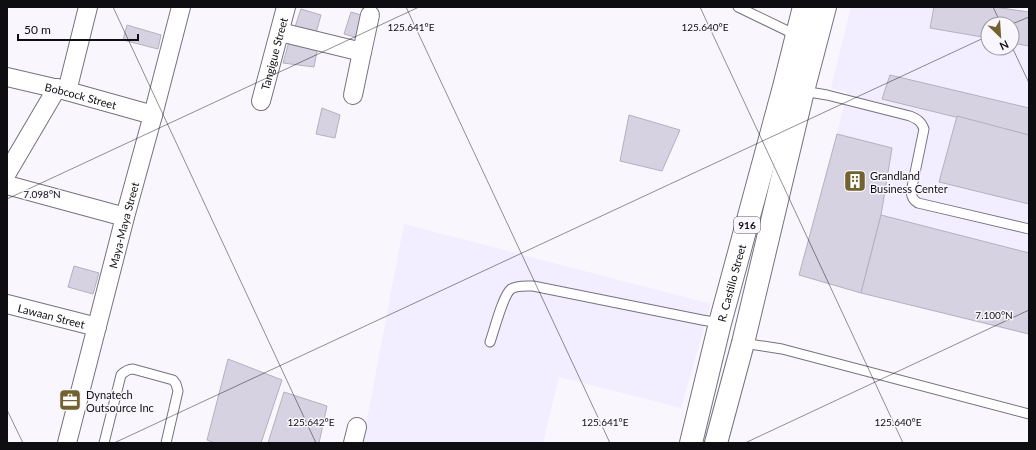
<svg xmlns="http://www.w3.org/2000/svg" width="1036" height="450" font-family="Lato,sans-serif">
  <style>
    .built { fill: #f2edff; fill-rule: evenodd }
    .building { fill: #d6d2e1; stroke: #b4b0be }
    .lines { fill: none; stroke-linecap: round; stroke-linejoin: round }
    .service-casing { stroke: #76727f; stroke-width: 11 }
    .minor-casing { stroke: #76727f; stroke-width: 20 }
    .primary-casing { stroke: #76727f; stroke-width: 24 }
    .service { stroke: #fff; stroke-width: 9 }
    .minor { stroke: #fff; stroke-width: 18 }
    .primary { stroke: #fff; stroke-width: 22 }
    .ticks { fill: none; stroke: #0e0d12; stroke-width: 1; stroke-opacity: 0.45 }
    .labels { text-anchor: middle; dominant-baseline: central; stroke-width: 3; stroke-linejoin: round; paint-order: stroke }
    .shield { fill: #f9f7fd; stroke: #545358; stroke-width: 1 }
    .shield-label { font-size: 10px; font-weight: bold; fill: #0e0d12 }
    .street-label { font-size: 11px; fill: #0e0d12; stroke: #f9f7fd }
    .poi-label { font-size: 11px; fill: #0e0d12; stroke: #f9f7fd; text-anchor: start }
    .ticks-label { font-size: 10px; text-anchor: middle; fill: #0e0d12; stroke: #f9f7fd; stroke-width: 3; stroke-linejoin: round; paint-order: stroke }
  </style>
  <rect width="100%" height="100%" fill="#f9f7fd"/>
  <g class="built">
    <path d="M851,7H994L1029,12V335L861,293L881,215L892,148L837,134L847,92L831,88ZM988,24H1012V48H988Z"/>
    <path d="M404,224L711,304L681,408L559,377L543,443H360L368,414Z"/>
  </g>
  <g class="building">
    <path d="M934,7H994L1029,12V46L1012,43V24H988V38L930,28Z"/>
    <path d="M301,9L321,15L316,33L295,27Z"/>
    <path d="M351,12L368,17L365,40L344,34Z"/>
    <path d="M127,25L161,35L158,49L123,40Z"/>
    <path d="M290,38L318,46L314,67L283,63Z"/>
    <path d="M890,75L1029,108V135L882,99Z"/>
    <path d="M322,108L340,115L335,138L316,134Z"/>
    <path d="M629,115L680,130L662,171L620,161Z"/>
    <path d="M957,116L1029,135V204L939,182Z"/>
    <path d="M837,134L892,148L881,215L861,293L799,275Z"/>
    <path d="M881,215L1029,253V334L861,293Z"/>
    <path d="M74,266L99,273L93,294L68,287Z"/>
    <path d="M228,359L282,380L261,443H215L207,440Z"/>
    <path d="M284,392L327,406L319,443H268Z"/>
  </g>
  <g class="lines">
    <g class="service-casing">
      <g id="service">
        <path d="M738,7L798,36"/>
        <path d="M803,91L827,95L910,116C917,119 921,121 924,129L911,192C912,197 913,200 918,203L1029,229"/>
        <path d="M490,342C494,331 503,295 511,289C517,285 526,286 533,286L702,320L720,323"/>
        <path d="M743,343L782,349L1029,414"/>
        <path d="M104,443L121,375C125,371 128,369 133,369L173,380L176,384L178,391L166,443"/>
      </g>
    </g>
    <g class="minor-casing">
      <g id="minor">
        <path d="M280,32L362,52L370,15"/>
        <path id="s1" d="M7,77L67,91L153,115"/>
        <path d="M67,91L88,7"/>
        <path d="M353,95L362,52"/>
        <path id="s2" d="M261,101L286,7"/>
        <path d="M7,173L57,88"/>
        <path d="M7,185L125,217"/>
        <path id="s3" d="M7,304L97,327"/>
        <path id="s4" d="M67,443L125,217L153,115L181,7"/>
        <path d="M353,443L357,427"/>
      </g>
    </g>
    <g class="primary-casing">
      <g id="primary">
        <path id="s5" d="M691,443L720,323L784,87L804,7"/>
        <path d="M716,443L743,343L803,91L825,7"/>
      </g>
    </g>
    <use href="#service" class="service"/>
    <use href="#minor" class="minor"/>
    <use href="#primary" class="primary"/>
  </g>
  <path class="ticks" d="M113,7L316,443M406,7L610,443M700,7L903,443M993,7L1001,24M1012,24L1029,17M1012,47L1029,83M7,199L419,7M7,410L23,443M114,443L988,36M745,443L1029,310"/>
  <defs>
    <g id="building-square" transform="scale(1.15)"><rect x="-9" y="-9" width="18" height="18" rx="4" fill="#71622f" stroke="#f9f7fd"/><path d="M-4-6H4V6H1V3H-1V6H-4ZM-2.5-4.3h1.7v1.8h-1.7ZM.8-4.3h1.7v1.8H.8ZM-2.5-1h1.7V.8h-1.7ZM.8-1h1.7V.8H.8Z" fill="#fff"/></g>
    <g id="office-square" transform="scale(1.15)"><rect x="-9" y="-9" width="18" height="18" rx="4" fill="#71622f" stroke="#f9f7fd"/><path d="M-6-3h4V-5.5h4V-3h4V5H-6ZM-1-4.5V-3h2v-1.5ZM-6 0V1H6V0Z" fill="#fff"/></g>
  </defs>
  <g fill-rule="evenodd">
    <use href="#building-square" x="855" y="181"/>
    <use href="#office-square" x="70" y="400"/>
  </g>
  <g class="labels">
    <rect class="shield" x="734" y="217" width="26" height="16" rx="3"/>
    <g class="shield-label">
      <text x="747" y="225">916</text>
    </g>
    <g class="street-label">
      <text stroke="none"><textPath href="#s2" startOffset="49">Tangigue Street</textPath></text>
      <text stroke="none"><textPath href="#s1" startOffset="76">Bobcock Street</textPath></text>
      <text stroke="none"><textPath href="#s4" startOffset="225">Maya-Maya Street</textPath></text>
      <text stroke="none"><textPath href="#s5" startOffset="165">R. Castillo Street</textPath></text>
      <text stroke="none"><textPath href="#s3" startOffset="46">Lawaan Street</textPath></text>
    </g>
    <g class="poi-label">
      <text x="870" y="175">Grandland<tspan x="870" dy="13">Business Center</tspan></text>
      <text x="86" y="394">Dynatech<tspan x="86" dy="13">Outsource Inc</tspan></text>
    </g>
  </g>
  <g class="ticks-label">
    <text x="411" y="31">125.641°E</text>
    <text x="705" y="31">125.640°E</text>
    <text x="42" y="198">7.098°N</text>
    <text x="994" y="319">7.100°N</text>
    <text x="311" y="426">125.642°E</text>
    <text x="605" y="426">125.641°E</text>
    <text x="898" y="426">125.640°E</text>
  </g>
  <rect width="1036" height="450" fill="none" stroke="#0e0d12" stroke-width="16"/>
  <g transform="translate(1000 36) rotate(155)"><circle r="19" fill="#f9f7fd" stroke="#9b999f"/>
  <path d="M0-3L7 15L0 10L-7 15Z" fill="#71622f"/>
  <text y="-6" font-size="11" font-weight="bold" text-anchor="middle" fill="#0e0d12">N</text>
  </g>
  <path d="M18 34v6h120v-6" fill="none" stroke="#0e0d12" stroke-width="2"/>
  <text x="24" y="34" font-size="12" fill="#0e0d12" stroke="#f9f7fd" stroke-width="3" paint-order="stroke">50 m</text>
</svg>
